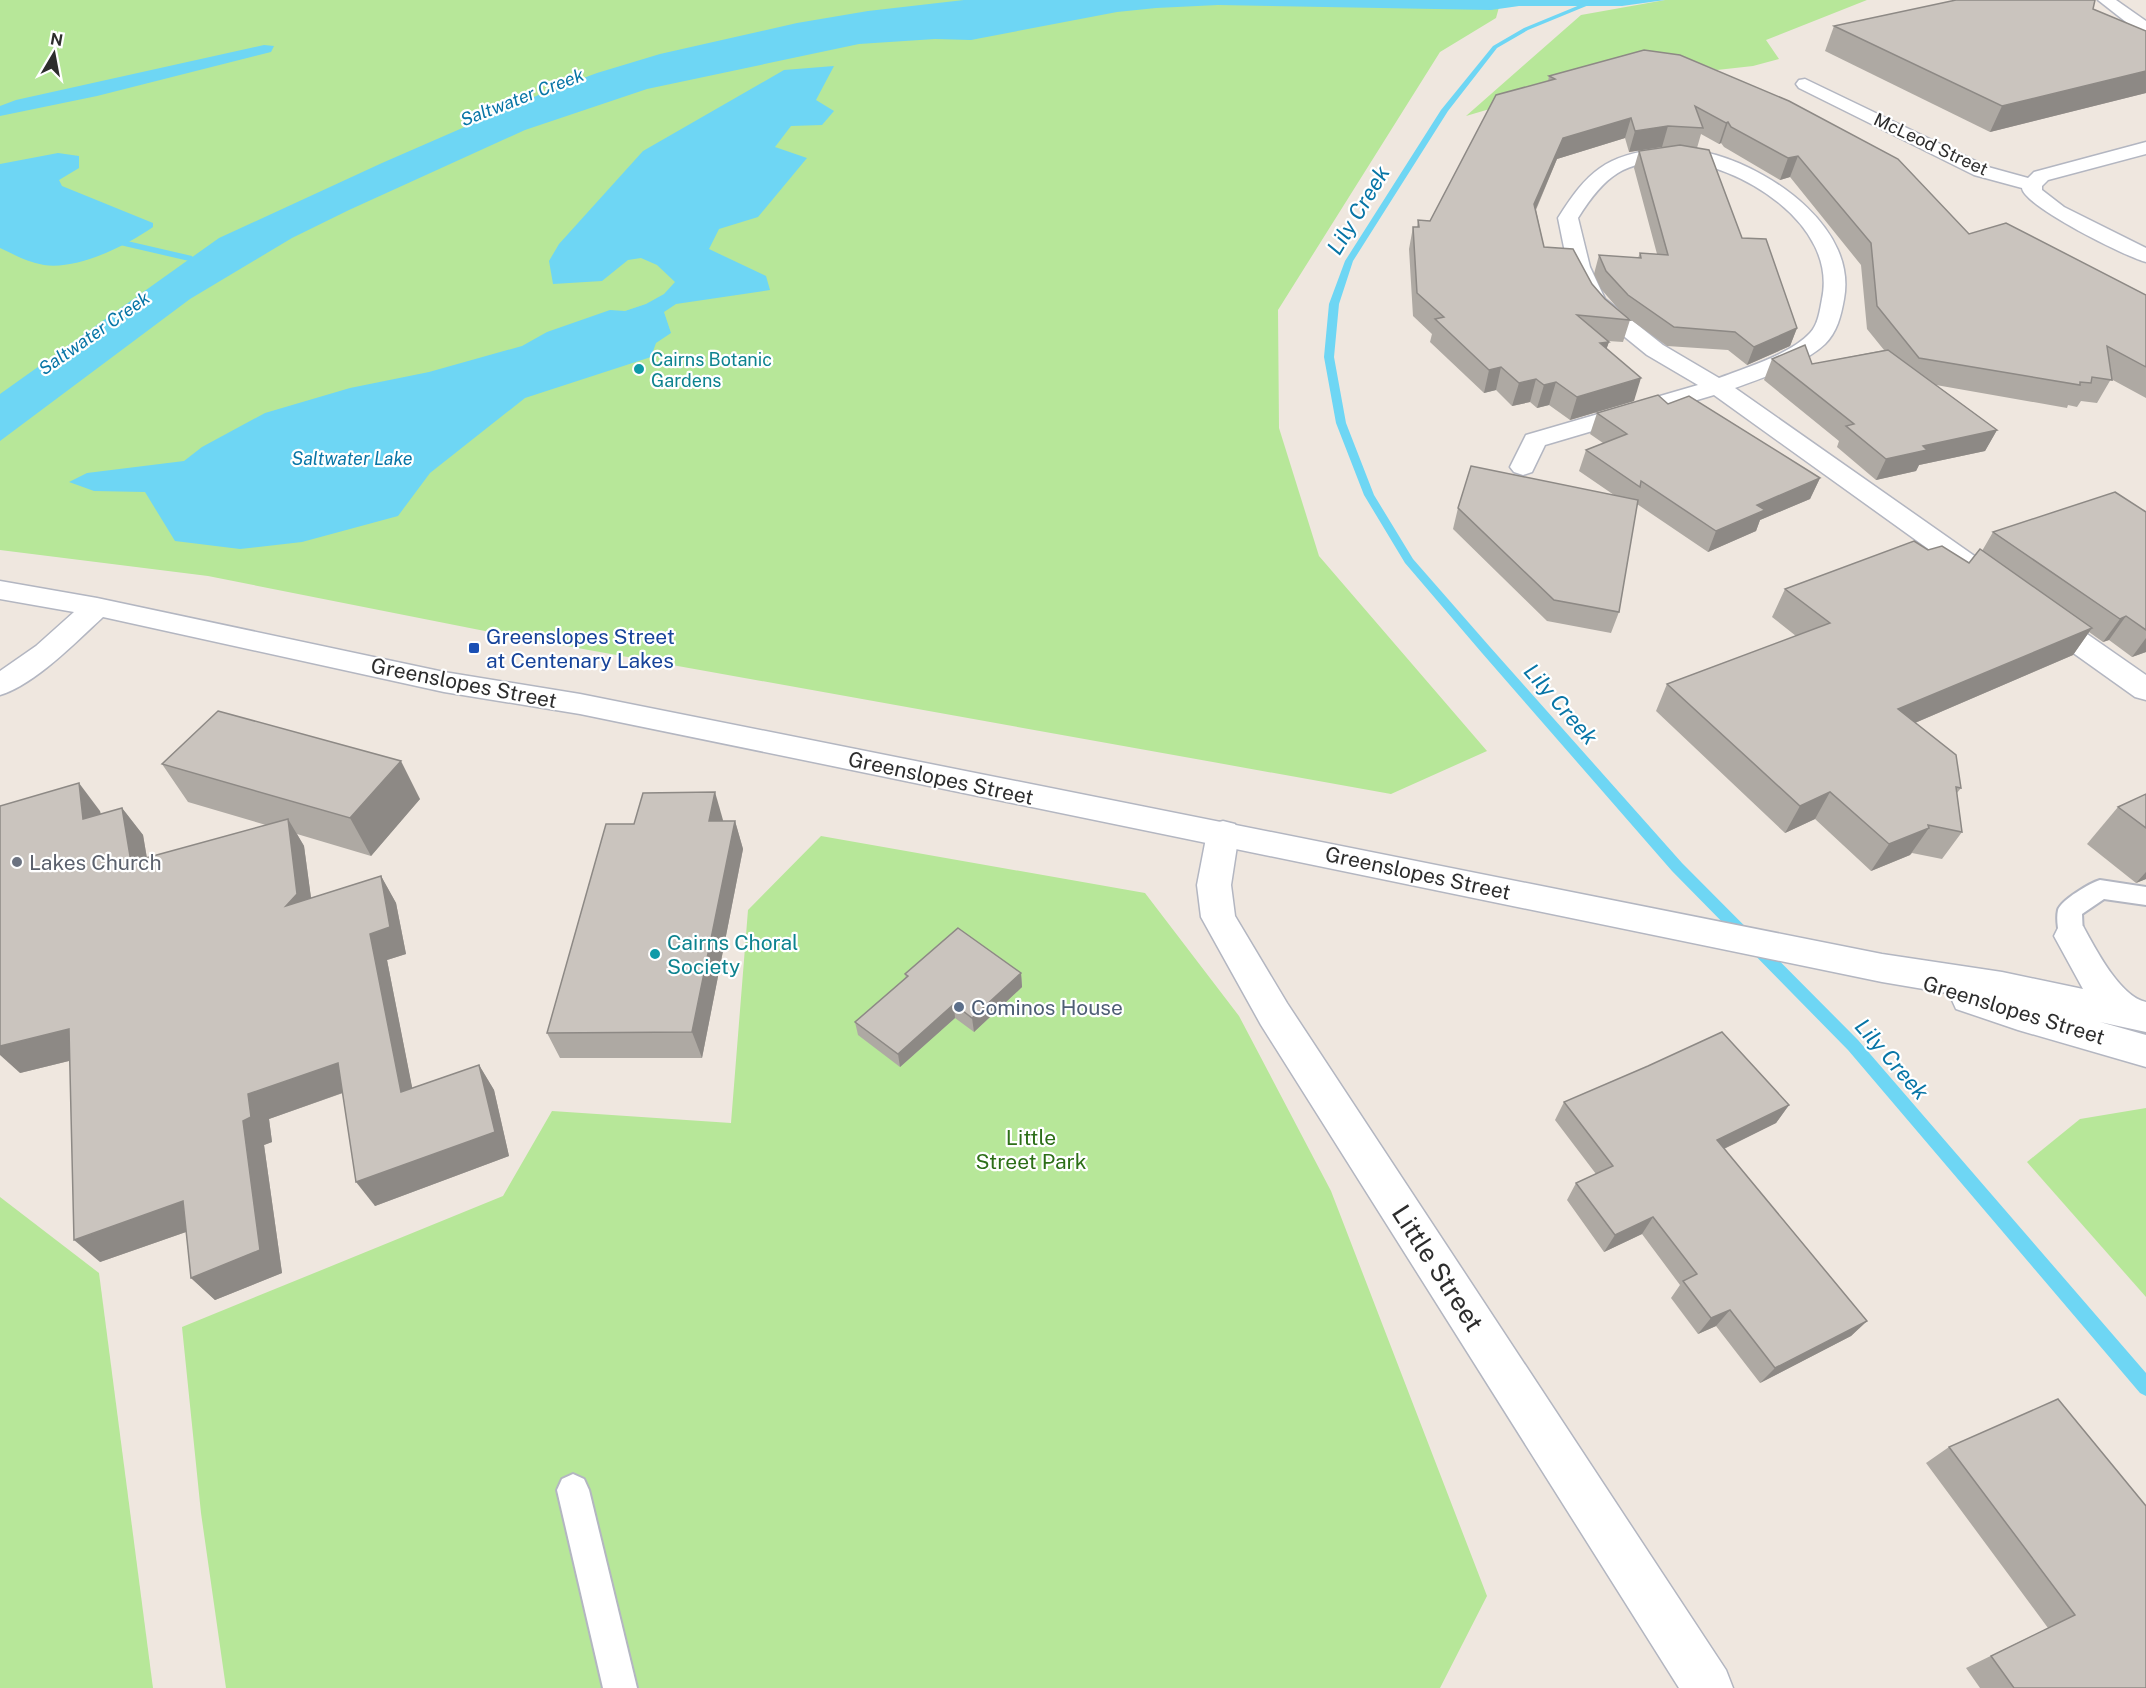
<svg xmlns="http://www.w3.org/2000/svg" width="2146" height="1688" font-family="'Public Sans',sans-serif">
  <style>
    .green { fill: #b7e799 }
    .water { fill: #6ed6f4 }
    .lines { fill: none; stroke-linecap: round; stroke-linejoin: round }
    .stream { fill: #6ed6f4; fill-rule: evenodd }
    .service-casing { stroke: #b3b6c1; stroke-width: 4 }
    .minor-casing { stroke: #b3b6c1; stroke-width: 3 }
    .tertiary-casing { stroke: #b3b6c1; stroke-width: 3 }
    .service { fill: #fff; fill-rule: evenodd }
    .minor { fill: #fff; fill-rule: evenodd }
    .tertiary { fill: #fff; fill-rule: evenodd }
    .wall { fill: #aea9a3; fill-rule: evenodd }
    .shaded-wall { fill: #8d8985 }
    .building { fill: #cac4be; stroke: #8d8985; stroke-width: 1.5 }
    .culture-dot { fill: #0f9aa8; stroke: #fff; stroke-width: 2 }
    .transit-dot { fill: #1a4fb4; stroke: #fff; stroke-width: 2 }
    .worship-dot { fill: #6b7280; stroke: #fff; stroke-width: 2 }
    .service-dot { fill: #5c6f8a; stroke: #fff; stroke-width: 2 }
    .labels { text-anchor: middle; dominant-baseline: central; stroke-width: 4.5; stroke-linejoin: round; paint-order: stroke }
    .far-water-label { font-size: 18px; font-style: italic; fill: #0775a6; stroke: #fff }
    .far-street-label { font-size: 18px; fill: #2d2d2d; stroke: #fff }
    .far-culture-label { font-size: 18px; fill: #0d838f; stroke: #fff; text-anchor: start }
    .transit-label { font-size: 21px; fill: #164399; stroke: #fff; text-anchor: start }
    .street-label { font-size: 21px; fill: #2d2d2d; stroke: #fff }
    .worship-label { font-size: 21px; fill: #5b616d; stroke: #fff; text-anchor: start }
    .culture-label { font-size: 21px; fill: #0d838f; stroke: #fff; text-anchor: start }
    .service-label { font-size: 21px; fill: #4e5e75; stroke: #fff; text-anchor: start }
    .park-label { font-size: 21px; fill: #2d6f18; stroke: #fff }
    .water-label { font-size: 22px; font-style: italic; fill: #0775a6; stroke: #fff }
    .near-street-label { font-size: 26px; fill: #2d2d2d; stroke: #fff }
  </style>
  <rect width="100%" height="100%" fill="#efe7df"/>
  <g class="green">
    <path d="M0,0H1501L1496,18L1440,52L1278,310L1279,428L1319,556L1487,751L1391,794L500,634L208,576L0,550Z"/>
    <path d="M1665,0H1867L1766,40L1779,59L1753,66L1717,70L1676,54L1466,116L1581,15Z"/>
    <path d="M821,836L1145,893L1239,1016L1331,1191L1487,1596L1440,1688H226L201,1513L182,1327L503,1196L552,1111L731,1123L748,910Z"/>
    <path d="M2146,1108V1297L2027,1162L2080,1119Z"/>
    <path d="M0,1197L99,1273L153,1688H0Z"/>
  </g>
  <g class="water">
    <path d="M964,0H1665L1622,6H1519L1491,10L1218,5L1156,8L1117,12L971,40L935,39L859,44L647,89L525,130L349,210L292,238L190,299L0,441V394L219,238L382,163L543,93L597,73L660,54L797,23L868,11Z"/>
    <path d="M264,45L274,46L271,52L97,96L0,116V106L16,100Z"/>
    <path d="M834,66L816,100L834,111L822,125L791,126L775,147L807,158L758,217L719,229L709,249L766,276L770,290L676,304L664,312L671,333L656,343L651,357L525,398L430,473L398,516L302,542L240,549L175,541L145,492L94,491L69,482L87,473L184,461L202,447L265,413L350,388L429,372L522,346L547,332L610,310L625,311L646,304L664,294L675,282L657,265L641,258L628,260L602,281L553,284L549,261L559,244L643,151L784,70Z"/>
    <path d="M58,153L79,156V168L59,180L62,186L153,223V227C126,246 77,270 44,265C27,262 15,255 0,248V164Z"/>
  </g>
  <g class="lines">
    <g class="stream">
      <path d="M1592,0H1601L1528,30L1497,48L1448,111L1353,261L1339,304L1334,357L1346,423L1374,495L1413,559L1490,647L1682,863L1858,1040L2146,1373V1396L2140,1393L1848,1050L1672,871L1482,653L1405,563L1364,495L1336,423L1324,357L1329,304L1345,261L1441,110L1493,46L1524,28Z"/>
      <path d="M123,240L192,256L193,258L189,261L120,245L119,243Z"/>
    </g>
    <g class="service-casing">
      <g id="service">
        <path d="M2100,880L2146,887V905L2104,899L2082,914L2083,936L2079,943L2071,945L2063,943C2058,935 2056,919 2058,910C2061,900 2090,883 2100,880Z"/>
        <path d="M573,1474L584,1479L589,1490L637,1688H603L557,1490L562,1479Z"/>
      </g>
    </g>
    <g class="minor-casing">
      <g id="minor">
        <path d="M2098,0H2116L2146,21V34L2140,33Z"/>
        <path d="M1805,79L1988,167L2028,178L2034,172L2146,142V154L2048,180L2042,186V190L2064,207L2146,248V262C2126,257 2024,206 2022,188L1974,175L1799,88L1796,84L1799,80Z"/>
        <path d="M1662,149C1681,149 1699,150 1716,155C1775,172 1857,230 1844,299C1841,316 1837,332 1825,344C1804,364 1762,378 1735,388L1993,569L1997,575L1993,581L1983,584L1973,581L1714,395L1545,445L1532,472L1523,475L1514,472L1510,467L1526,435L1698,385L1647,355L1588,307L1568,267L1558,218C1587,172 1606,154 1662,149ZM1675,160C1740,164 1838,224 1822,299C1820,310 1818,325 1810,333C1791,354 1745,368 1719,378L1663,345L1605,299L1590,267L1578,218C1605,175 1624,161 1675,160Z"/>
        <path d="M2044,609L2054,611L2146,675V700L2135,697L2034,625L2030,618L2034,611Z"/>
        <path d="M1223,821L1235,824L1239,833L1231,885L1235,916L1287,1003L1726,1670L1733,1688H1679L1261,1025L1201,917L1197,885L1207,833L1211,824Z"/>
      </g>
    </g>
    <g class="tertiary-casing">
      <path id="tertiary" d="M0,581L97,598L444,672L580,694L1882,954L2002,972L2083,989L2054,936L2059,926L2071,922L2083,926C2095,948 2120,997 2146,1002V1032L2100,1022L2146,1035V1067L2018,1030L1956,1009L1951,998L1953,994L1882,982L580,714L444,692L103,617C76,642 34,685 0,695V671L36,646L74,612L0,599Z"/>
    </g>
    <use href="#service" class="service"/>
    <use href="#minor" class="minor"/>
    <use href="#tertiary" class="tertiary"/>
  </g>
  <g class="wall">
    <path d="M2093,9L2146,31V93L1990,132L1825,51L1834,26Z"/>
    <path d="M1644,50L1969,234L2146,295V398L2111,379L2097,403L2081,401L2077,407L2068,405L2067,408L1936,385L1997,430L1985,451L1919,465L1916,471L1876,480L1837,447L1839,441L1764,380L1772,359L1812,364L1884,350L1867,329L1861,265L1790,177L1780,180L1724,147L1721,143L1719,144L1701,134L1697,148L1742,238L1797,328L1790,346L1747,365L1728,350L1667,346L1627,317L1630,320L1623,342L1608,341L1609,342L1606,349L1634,401L1570,420L1549,405L1537,408L1530,402L1512,406L1496,390L1484,393L1430,342L1432,334L1413,316L1409,249L1413,227H1417L1418,220L1430,221L1548,81L1549,76ZM1625,138L1629,152L1662,147H1666L1639,151L1634,168L1657,254L1640,253L1638,258L1599,255L1594,274L1601,289L1621,312L1605,299L1592,284L1544,247L1536,210L1557,159Z"/>
    <path d="M1668,404L1820,478L1810,499L1760,520L1756,531L1708,552L1637,504L1619,612L1611,633L1547,621L1453,529L1458,508L1614,495L1579,471L1586,450L1603,443L1590,434L1597,413Z"/>
    <path d="M2146,512V652L2132,657L2109,640L2103,642L2089,632L2073,655L1915,723L1961,788L1957,793L1962,832L1942,859L1912,853L1910,855L1871,871L1815,819L1785,833L1656,711L1667,684L1796,636L1772,617L1785,589L1928,550L1969,563L1982,551L1993,532Z"/>
    <path d="M162,764L420,799L371,856L297,834L304,846L311,898L381,876L396,903L406,954L387,960L412,1088L479,1065L494,1090L509,1156L375,1206L343,1093L269,1119L272,1142L264,1145L282,1273L215,1300L191,1278L186,1232L100,1262L69,1061L20,1073L100,811L101,814L122,808L143,835L147,858L266,825L188,802Z"/>
    <path d="M2146,794V879L2136,883L2087,844L2118,807Z"/>
    <path d="M723,820L722,821H735L743,849L702,1058H560L547,1033L634,824Z"/>
    <path d="M1021,973L1022,987L974,1032L955,1018L900,1067L858,1035L855,1022L906,978L905,974Z"/>
    <path d="M1564,1102L1789,1105L1776,1123L1724,1149L1867,1321L1851,1336L1760,1383L1716,1326L1698,1334L1671,1298L1680,1285L1642,1234L1604,1252L1567,1200L1576,1183L1596,1174L1555,1120Z"/>
    <path d="M1949,1447L2146,1688H1980L1966,1668L2048,1628L1926,1463Z"/>
  </g>
  <g class="shaded-wall">
    <path d="M2146,71V93L1990,132L2002,106Z"/>
    <path d="M1631,118L1625,138L1557,159L1529,225L1534,204L1563,138Z"/>
    <path d="M1728,122L1721,143L1719,144L1726,123Z"/>
    <path d="M1668,126L1662,147L1629,152L1635,131Z"/>
    <path d="M1798,156L1790,177L1780,180L1788,158Z"/>
    <path d="M1797,328L1790,346L1747,365L1754,347Z"/>
    <path d="M1609,342L1601,364L1600,343Z"/>
    <path d="M1501,367L1496,390L1484,393L1489,370Z"/>
    <path d="M1641,378L1634,401L1570,420L1577,397Z"/>
    <path d="M1536,379L1530,402L1512,406L1519,383Z"/>
    <path d="M1556,382L1549,405L1537,408L1544,385Z"/>
    <path d="M1997,430L1985,451L1919,465L1916,471L1876,480L1886,459L1923,446Z"/>
    <path d="M1820,478L1810,499L1760,520L1756,531L1708,552L1716,531L1757,505Z"/>
    <path d="M2126,616L2109,640L2103,642L2120,619Z"/>
    <path d="M2092,628L2073,655L1882,737L1898,709Z"/>
    <path d="M2146,638V652L2132,657Z"/>
    <path d="M401,761L420,799L371,856L350,818Z"/>
    <path d="M79,783L100,811L104,846L83,819Z"/>
    <path d="M715,792L723,820L717,848L709,821Z"/>
    <path d="M1830,792L1815,819L1785,833L1800,806Z"/>
    <path d="M122,808L143,835L152,889L131,862Z"/>
    <path d="M288,819L304,846L314,920L286,906Z"/>
    <path d="M735,821L743,849L702,1058L692,1032Z"/>
    <path d="M1929,828L1910,855L1871,871L1889,844Z"/>
    <path d="M2146,872V879L2136,883Z"/>
    <path d="M381,876L396,903L406,954L387,960L418,1117L401,1092L370,934Z"/>
    <path d="M1021,973L1022,987L974,1032L972,1018Z"/>
    <path d="M954,1004L955,1018L900,1067L898,1054Z"/>
    <path d="M69,1029L93,1055L20,1073L0,1055V1046Z"/>
    <path d="M338,1063L356,1088L269,1119L272,1142L264,1145L282,1273L215,1300L191,1278L248,1094Z"/>
    <path d="M479,1065L494,1090L509,1156L375,1206L356,1182Z"/>
    <path d="M1789,1105L1776,1123L1705,1158L1717,1140Z"/>
    <path d="M183,1201L206,1225L100,1262L74,1240Z"/>
    <path d="M1653,1217L1642,1234L1604,1252L1615,1235Z"/>
    <path d="M1730,1310L1716,1326L1698,1334L1711,1318Z"/>
    <path d="M1867,1321L1851,1336L1760,1383L1775,1368Z"/>
  </g>
  <g class="building">
    <path d="M1956,0H2095L2093,9L2146,31V71L2002,106L1834,26Z"/>
    <path d="M1644,50L1680,55L1789,101L1898,159L1969,234L2006,223L2146,295V367L2107,346L2112,380L2092,377L2091,383L2080,382V385L1919,358L1877,306L1871,243L1798,156L1788,158L1731,127L1728,122L1726,123L1695,106L1703,128L1668,126L1635,131L1631,118L1563,138L1534,204L1544,247L1573,249L1592,284L1605,299L1630,320L1577,315L1609,342L1600,343L1641,378L1577,397L1556,382L1544,385L1536,379L1519,383L1501,367L1489,370L1435,319L1444,317L1417,293L1413,227H1419L1418,220L1430,221L1496,95L1555,79L1549,76Z"/>
    <path d="M1680,145L1709,150L1742,238L1766,239L1797,328L1754,347L1735,332L1674,327L1628,295L1606,271L1599,255L1641,258L1640,253L1668,255L1639,151Z"/>
    <path d="M1805,345L1812,364L1888,350L1997,430L1923,446L1927,450L1886,459L1846,426L1854,424L1772,359Z"/>
    <path d="M1658,395L1668,404L1689,396L1820,478L1757,505L1765,510L1716,531L1641,481L1640,487L1586,450L1627,434L1597,413Z"/>
    <path d="M1471,466L1638,500L1619,612L1554,600L1458,508Z"/>
    <path d="M2115,492L2146,512V630L2126,616L2120,619L1993,532Z"/>
    <path d="M1914,541L1928,550L1942,546L1969,563L1980,549L2092,628L1898,709L1956,755L1961,788L1956,787L1962,832L1928,825L1929,828L1889,844L1830,792L1800,806L1667,684L1830,623L1785,589Z"/>
    <path d="M218,711L401,761L350,818L162,764Z"/>
    <path d="M79,783L83,819L122,808L131,862L288,819L297,894L286,906L381,876L390,927L370,934L401,1092L479,1065L495,1132L356,1182L338,1063L248,1094L251,1117L243,1121L260,1250L191,1278L183,1201L74,1240L69,1029L0,1046V806Z"/>
    <path d="M715,792L709,821H735L692,1032L547,1033L606,824H634L643,793Z"/>
    <path d="M2146,794V828L2118,807Z"/>
    <path d="M958,928L1021,973L972,1018L954,1004L898,1054L855,1022L908,976L905,974Z"/>
    <path d="M1722,1032L1789,1105L1717,1140L1867,1321L1775,1368L1730,1310L1711,1318L1683,1281L1697,1274L1653,1217L1615,1235L1576,1183L1613,1166L1564,1102L1648,1066Z"/>
    <path d="M2058,1399L2146,1506V1688H2014L1991,1656L2075,1615L1949,1447Z"/>
  </g>
  <g class="culture-dot">
    <circle cx="639" cy="369" r="6"/>
    <circle cx="655" cy="954" r="6"/>
  </g>
  <rect class="transit-dot" x="468" y="642" width="12" height="12" rx="3"/>
  <circle class="worship-dot" cx="17" cy="862" r="6"/>
  <circle class="service-dot" cx="959" cy="1007" r="6"/>
  <g class="labels">
    <g class="far-water-label">
      <text transform="translate(522 97) rotate(-21)">Saltwater Creek</text>
      <text transform="translate(94 333) rotate(-35)">Saltwater Creek</text>
      <text x="352" y="458">Saltwater Lake</text>
    </g>
    <g class="far-street-label">
      <text transform="translate(1931 144) rotate(25)">McLeod Street</text>
    </g>
    <g class="far-culture-label">
      <text x="651" y="359">Cairns Botanic<tspan x="651" dy="21">Gardens</tspan></text>
    </g>
    <g class="transit-label">
      <text x="486" y="636">Greenslopes Street<tspan x="486" dy="24">at Centenary Lakes</tspan></text>
    </g>
    <g class="street-label">
      <text transform="translate(464 683) rotate(11)">Greenslopes Street</text>
      <text transform="translate(941 778) rotate(12)">Greenslopes Street</text>
      <text transform="translate(1418 873) rotate(12)">Greenslopes Street</text>
      <text transform="translate(2014 1010) rotate(17)">Greenslopes Street</text>
    </g>
    <g class="worship-label">
      <text x="29" y="862">Lakes Church</text>
    </g>
    <g class="culture-label">
      <text x="667" y="942">Cairns Choral<tspan x="667" dy="24">Society</tspan></text>
    </g>
    <g class="service-label">
      <text x="971" y="1007">Cominos House</text>
    </g>
    <g class="park-label">
      <text x="1031" y="1137">Little<tspan x="1031" dy="24">Street Park</tspan></text>
    </g>
    <g class="water-label">
      <text transform="translate(1358 210) rotate(-59)">Lily Creek</text>
      <text transform="translate(1561 704) rotate(49)">Lily Creek</text>
      <text transform="translate(1892 1059) rotate(49)">Lily Creek</text>
    </g>
    <g class="near-street-label">
      <text transform="translate(1438 1268) rotate(57)">Little Street</text>
    </g>
  </g>
  <g transform="translate(54 54) rotate(10)" stroke="#ffffff" stroke-width="4.5" paint-order="stroke">
  <path d="M0-4.5L10 22L0 15L-10 22Z" fill="#2d2d2d"/>
  <text y="-9" font-size="16" font-weight="bold" text-anchor="middle" fill="#2d2d2d">N</text>
  </g>
</svg>
